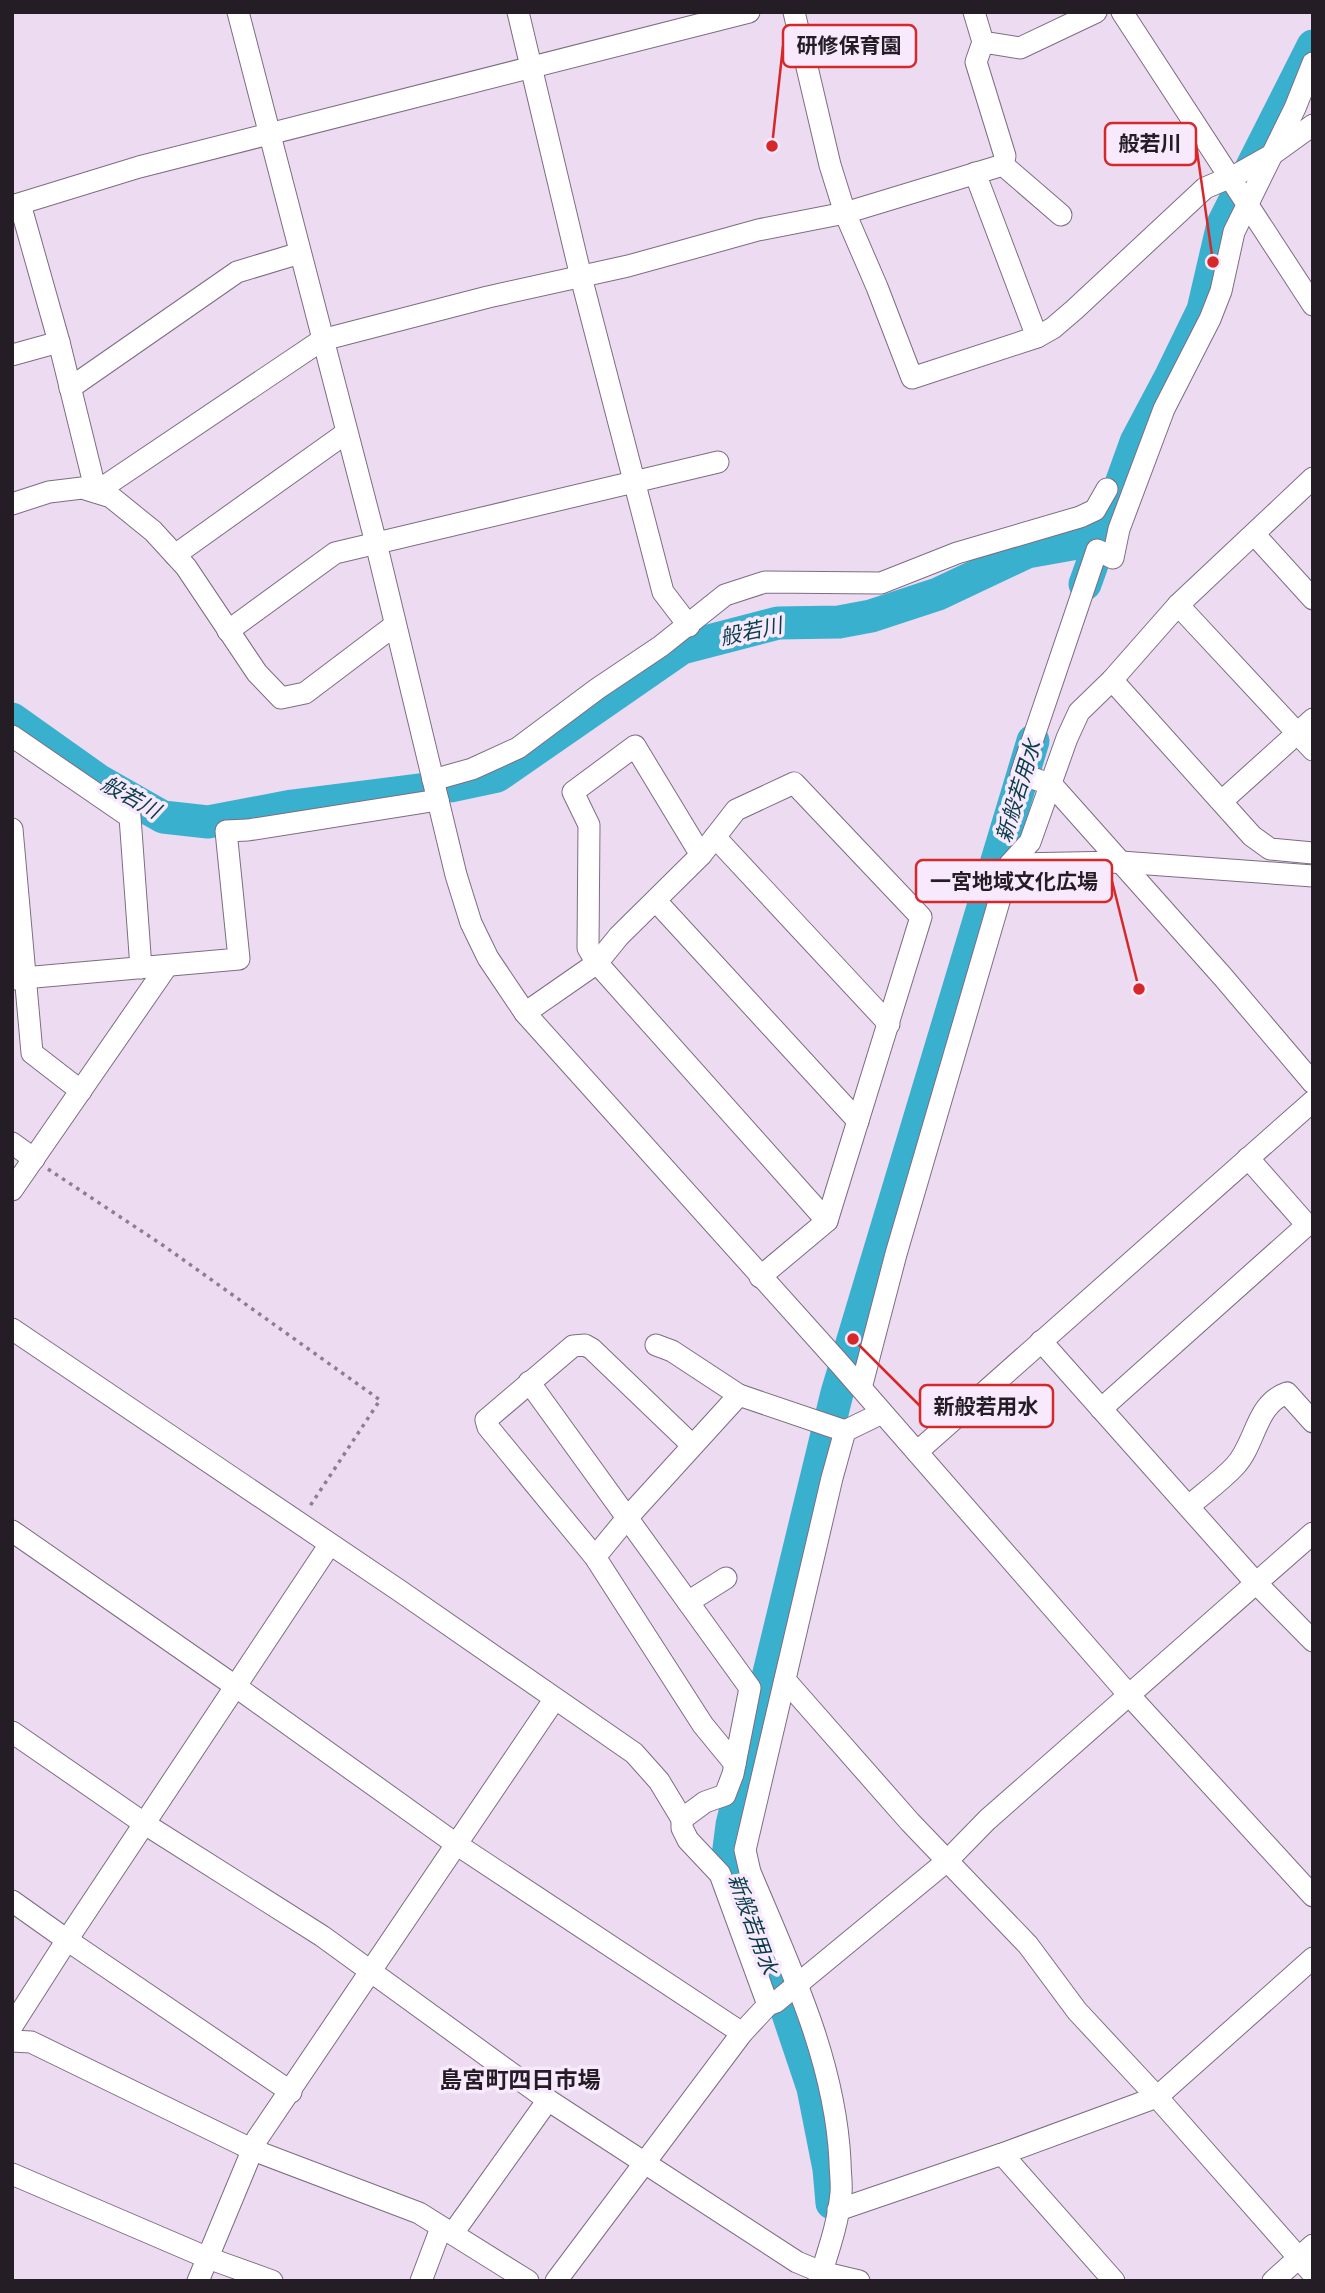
<svg xmlns="http://www.w3.org/2000/svg" width="1325" height="2293" font-family="Cabin,'Noto Sans JP',sans-serif">
  <style>
    .lines { fill: none; stroke-linecap: round; stroke-linejoin: round }
    .river { stroke: #3ab0cf; stroke-width: 33 }
    .street-casing { stroke: #7d6d82; stroke-width: 23 }
    .path { stroke: #8b7f8f; stroke-width: 3.5; stroke-dasharray: 3.5 5; stroke-linecap: butt }
    .street { stroke: #fff; stroke-width: 21 }
    .labels { text-anchor: middle; dominant-baseline: central; stroke-width: 7; stroke-linejoin: round; paint-order: stroke }
    .water-label { font-size: 21px; font-style: italic; fill: #073d4a; stroke: #f8e9fc }
    .quarter-label { font-size: 23px; font-weight: bold; fill: #241d26; stroke: #f8e9fc }
    .leader { fill: none; stroke: #d62828; stroke-width: 2.5 }
    .callout-dot { fill: #d62828; stroke: #f8e9fc; stroke-width: 2.5 }
    .callout { fill: #f8e9fc; stroke: #d62828; stroke-width: 2.5 }
    .callout-label { font-size: 21px; text-anchor: middle; font-weight: bold; fill: #241d26 }
  </style>
  <rect width="100%" height="100%" fill="#eddbf2"/>
  <g class="lines">
    <g class="river">
      <path d="M1085,584L1136,442L1171,376L1203,310L1223,224L1313,46"/>
      <path d="M12,719L98,780L163,817L208,822L292,806L450,786L497,776L682,648L778,623L839,622L871,616L938,594L1027,552L1083,542L1108,516"/>
      <path d="M832,2203L829,2169L813,2088L776,1978L728,1856L732,1825L837,1393L1033,741"/>
    </g>
    <g class="street-casing">
      <g id="street">
        <path d="M238,12L376,543L456,875L471,923L488,958L525,1013L840,1364L1129,1695L1313,1896"/>
        <path d="M518,12L581,277L663,592L689,626"/>
        <path d="M794,12L830,165L845,213L877,287L912,378L1037,337L1053,328L1074,310L1205,188L1238,174L1270,156L1313,125"/>
        <path d="M974,12L983,42L1020,48L1096,12"/>
        <path d="M1122,12L1313,305"/>
        <path d="M983,42L976,62L1005,156L1003,165"/>
        <path d="M1313,63L1295,108L1234,232L1221,291L1210,319L1164,409L1119,529L1113,558L1097,550L1021,774L1052,785L1223,977L1313,1083"/>
        <path d="M975,173L1037,337"/>
        <path d="M20,204L59,342L96,492L322,340L488,297L628,266L758,230L845,213L1003,165L1061,215"/>
        <path d="M12,206L139,167L749,12"/>
        <path d="M12,355L59,342"/>
        <path d="M70,388L237,272L300,253"/>
        <path d="M12,504L49,492L82,488L111,497L153,531L186,567L257,673L281,698L305,693L395,625"/>
        <path d="M1254,534L1313,599"/>
        <path d="M175,555L346,433"/>
        <path d="M1178,605L1313,750"/>
        <path d="M228,631L335,553L718,462"/>
        <path d="M1112,680L1252,836L1270,849L1313,853"/>
        <path d="M12,736L130,817L141,968"/>
        <path d="M433,780L472,769L518,748L597,689L661,646L725,595L765,582L881,583L957,553L1080,517L1095,510L1107,489"/>
        <path d="M1222,801L1313,719"/>
        <path d="M12,829L32,1053L81,1091"/>
        <path d="M715,837L889,1024"/>
        <path d="M701,855L635,746L573,792L589,825L588,948L597,963L827,1221"/>
        <path d="M1010,864L1121,862L1313,876"/>
        <path d="M656,901L858,1121"/>
        <path d="M12,979L239,959L226,831L248,830L438,800"/>
        <path d="M525,1013L597,963L619,936L701,855L736,810L794,783L921,917L827,1221L760,1277"/>
        <path d="M12,1143L34,1159"/>
        <path d="M12,1190L167,966"/>
        <path d="M12,1329L400,1591L634,1753L659,1781L682,1819L705,1802L725,1795L733,1774L750,1688L688,1602L726,1578"/>
        <path d="M1041,1341L1256,1583L1313,1641"/>
        <path d="M656,1345L672,1351L739,1395L845,1431"/>
        <path d="M529,1382L688,1602"/>
        <path d="M861,1388L896,1254L1010,864L1030,842L1067,738L1079,712L1112,680L1178,605L1313,478"/>
        <path d="M1101,1409L1307,1225L1248,1158"/>
        <path d="M692,1445L592,1349L585,1345L573,1346L486,1420L488,1427L595,1557L703,1725L735,1764"/>
        <path d="M917,1452L1313,1101"/>
        <path d="M1189,1506C1204,1493 1221,1481 1235,1466C1256,1444 1255,1404 1287,1393L1313,1422"/>
        <path d="M12,1531L235,1686L456,1844L742,2033"/>
        <path d="M595,1557L628,1517L739,1395"/>
        <path d="M785,1680L910,1822L1028,1945L1077,2011L1157,2097L1313,2274"/>
        <path d="M12,1732L145,1824L322,1936L548,2100L797,2262L821,2272L859,2281"/>
        <path d="M682,1819V1828L688,1840L720,1874L768,2005"/>
        <path d="M12,1901L67,1940L330,1544"/>
        <path d="M12,2026L67,1940L291,2092"/>
        <path d="M12,2041L31,2042L253,2150L419,2213L528,2281"/>
        <path d="M1002,2154L1114,2281"/>
        <path d="M12,2174L208,2258L272,2281"/>
        <path d="M838,2210L1002,2154L1157,2097L1313,1958"/>
        <path d="M453,2233L548,2100"/>
        <path d="M198,2281L257,2139L554,1700"/>
        <path d="M421,2281L441,2228"/>
        <path d="M556,2281L742,2033L768,2005L776,2002L947,1861L987,1820L1313,1533"/>
        <path d="M819,2281C828,2251 838,2225 841,2193C842,2183 840,2172 840,2161C835,2059 789,1965 750,1872L745,1850L832,1478L845,1431L882,1413"/>
        <path d="M1273,2281L1313,2245"/>
      </g>
    </g>
    <path class="path" d="M48,1169L164,1246L380,1400L310,1506"/>
    <use href="#street" class="street"/>
  </g>
  <g class="labels">
    <g class="water-label">
      <text transform="translate(751 631) rotate(-12)">般若川</text>
      <text transform="translate(1018 791) rotate(-73)">新般若用水</text>
      <text transform="translate(131 797) rotate(29)">般若川</text>
      <text transform="translate(753 1924) rotate(70)">新般若用水</text>
    </g>
    <g class="quarter-label">
      <text x="520" y="2080">島宮町四日市場</text>
    </g>
  </g>
  <path class="leader" d="M772 146L783 46M1213 262L1196 144M1139 989L1112 881M853 1339L920 1406"/>
  <g class="callout-dot">
    <circle cx="772" cy="146" r="7"/>
    <circle cx="1213" cy="262" r="7"/>
    <circle cx="1139" cy="989" r="7"/>
    <circle cx="853" cy="1339" r="7"/>
  </g>
  <g class="callout">
    <rect x="783" y="25" width="133" height="42" rx="7"/>
    <rect x="1105" y="123" width="91" height="42" rx="7"/>
    <rect x="916" y="860" width="196" height="42" rx="7"/>
    <rect x="920" y="1385" width="133" height="42" rx="7"/>
  </g>
  <g class="callout-label">
    <text x="849" y="53">研修保育園</text>
    <text x="1150" y="151">般若川</text>
    <text x="1014" y="889">一宮地域文化広場</text>
    <text x="986" y="1414">新般若用水</text>
  </g>
  <rect width="1325" height="2293" fill="none" stroke="#241d26" stroke-width="28"/>
</svg>
